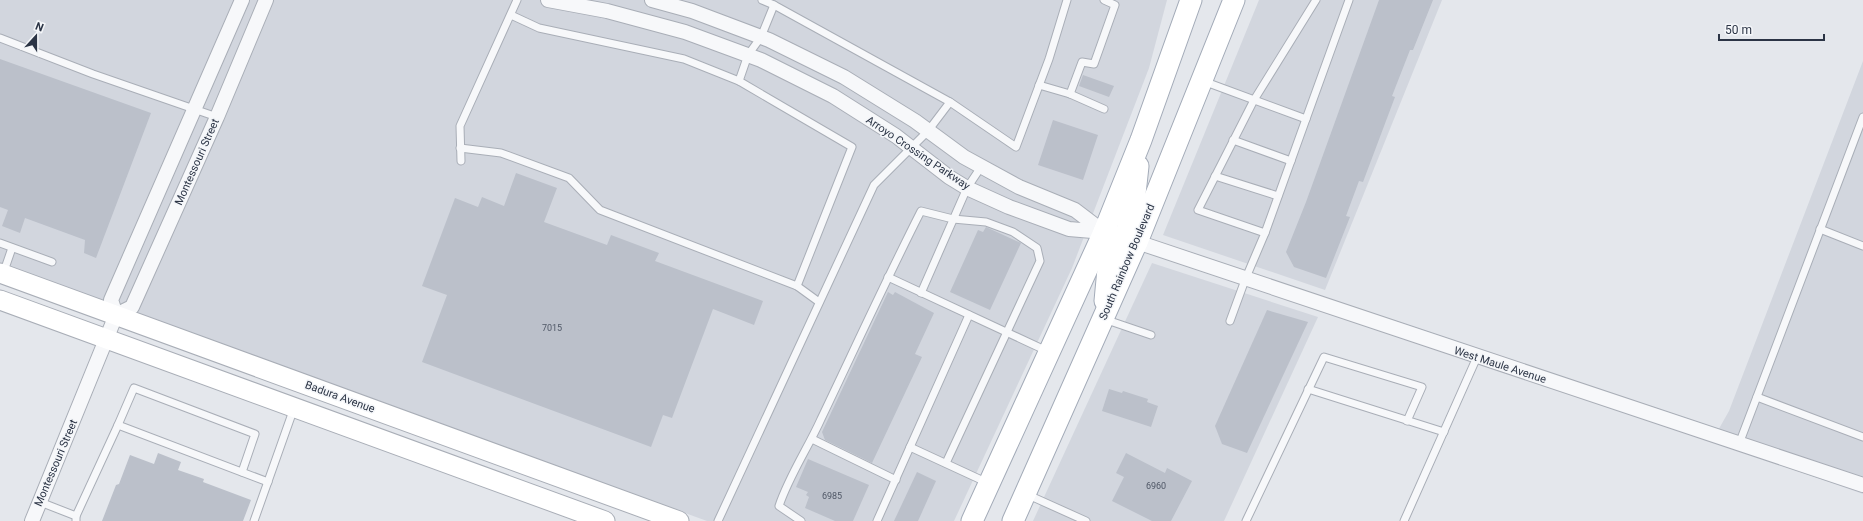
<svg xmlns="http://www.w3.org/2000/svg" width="1863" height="521" font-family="Roboto,sans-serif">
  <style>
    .built { fill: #d2d6de }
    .building { fill: #bbc0ca }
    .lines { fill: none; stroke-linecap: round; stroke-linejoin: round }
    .service-casing { stroke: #a9aeb7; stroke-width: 9 }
    .minor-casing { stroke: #a9aeb7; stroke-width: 16 }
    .secondary-casing { stroke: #a9aeb7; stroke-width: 21 }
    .primary-casing { stroke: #a3abb8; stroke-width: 23 }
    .service { stroke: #f7f8fa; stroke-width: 7 }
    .minor { stroke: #f7f8fa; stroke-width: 14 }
    .secondary { stroke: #fff; stroke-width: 19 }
    .primary { stroke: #fff; stroke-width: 21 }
    .labels { text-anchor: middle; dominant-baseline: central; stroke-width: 3; stroke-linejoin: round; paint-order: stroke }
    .number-label { font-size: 9px; fill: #4f5766 }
    .street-label { font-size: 11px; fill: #2b3445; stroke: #f4f6f9 }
  </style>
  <rect width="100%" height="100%" fill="#e4e7ec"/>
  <g class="built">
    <path d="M0,0H1167L1149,68L1072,268L954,521H707L0,264Z"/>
    <path d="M1259,0H1442L1325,290L1163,235Z"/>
    <path d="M1863,61V494L1712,441L1729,411Z"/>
    <path d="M1152,263L1318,317L1224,521H1033Z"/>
  </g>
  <g class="building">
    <path d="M1379,0H1433L1413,50H1410L1392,96L1395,97L1363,182L1359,181L1346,216L1350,217L1326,278L1294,267L1286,252L1306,202Z"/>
    <path d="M0,59L151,113L96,258L84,253L85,240L25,218L20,233L2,226L8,210L0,207Z"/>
    <path d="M1083,75L1114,86L1109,97L1079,86Z"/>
    <path d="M1053,120L1098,135L1083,180L1038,165Z"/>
    <path d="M516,173L557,188L544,222L607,245L611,235L659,253L655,261L763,301L754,325L713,309L672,418L663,415L651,447L422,362L447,295L422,286L455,198L478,207L482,197L504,206Z"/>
    <path d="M986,227L1021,243L990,310L950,292L978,230L983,232Z"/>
    <path d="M888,292L893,295L895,292L934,313L915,354L922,357L872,463L825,440L822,432Z"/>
    <path d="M1267,310L1308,322L1247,453L1222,444L1215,426Z"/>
    <path d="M1109,389L1122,393L1123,391L1148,399L1147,402L1158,406L1151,427L1102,411Z"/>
    <path d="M158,453L181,462L178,470L204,479L203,482L251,500L243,521H102L116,485L119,484L130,455L154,464Z"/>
    <path d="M1126,453L1165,473L1167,468L1192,481L1171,521H1152L1112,501L1124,477L1116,473Z"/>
    <path d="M808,459L869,485L853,521H835L805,508L809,497L806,495L808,492L796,487Z"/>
    <path d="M917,472L936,481L918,521H894Z"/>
  </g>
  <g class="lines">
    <g class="service-casing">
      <g id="service">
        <path d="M762,0L774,5L950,102L1016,147L1049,59L1067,0"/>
        <path d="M774,5L761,37L748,55L739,81L852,147L797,286"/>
        <path d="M511,15L539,28L684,59L739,81"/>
        <path d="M0,38L93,74L217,117"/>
        <path d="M1203,81L1306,119L1349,0"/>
        <path d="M1039,85L1070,94L1104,109"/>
        <path d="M1070,94L1082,62L1094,64L1115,5L1104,0"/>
        <path d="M1233,140L1291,161"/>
        <path d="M460,148L501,153L569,178L600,210L797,286L819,302"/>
        <path d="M461,161L460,126L517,0"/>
        <path d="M1215,176L1278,196"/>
        <path d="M1820,229L1863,246"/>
        <path d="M1265,233L1306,119"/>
        <path d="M0,243L52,262"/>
        <path d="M3,274L12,248"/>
        <path d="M888,277L1047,351"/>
        <path d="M921,293L967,188L981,167"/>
        <path d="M1104,319L1151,335"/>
        <path d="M1230,321L1245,280L1265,233L1198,210L1254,100L1316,0"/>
        <path d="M1308,389L1444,432"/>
        <path d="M1757,397L1863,437"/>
        <path d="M118,425L134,388L255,434L242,472"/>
        <path d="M812,439L896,480"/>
        <path d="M1739,444L1863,117"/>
        <path d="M910,447L988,483"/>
        <path d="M1026,494L1086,521"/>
        <path d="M40,502L76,516V521"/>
        <path d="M76,516L118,425L268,482"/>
        <path d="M254,521L294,408"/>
        <path d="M718,521L874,185L928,131L950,102"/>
        <path d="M801,521L779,506C789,476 808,448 821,419C854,350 886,280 921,211L953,219L986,222L1013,232L1037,248L1040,261L946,463"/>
        <path d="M877,521L969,315"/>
        <path d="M1246,521L1324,357L1422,387L1407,421"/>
        <path d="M1404,521L1477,357"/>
      </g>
    </g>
    <g class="minor-casing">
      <g id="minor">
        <path d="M548,0L607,11L685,32L761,60L833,96L896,136L949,177L967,188L1009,207L1069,229L1104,232"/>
        <path d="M652,0L692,11L769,40L844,77L915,121L964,157L1019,187L1075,210L1104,232"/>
        <path d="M1137,242L1863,485"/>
        <path d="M116,315L132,307L217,117L266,0"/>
        <path d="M32,521L116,315L111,300L242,0"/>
      </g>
    </g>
    <g class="secondary-casing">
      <g id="secondary">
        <path d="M0,273L679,521"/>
        <path d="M0,300L605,521"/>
      </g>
    </g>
    <g class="primary-casing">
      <g id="primary">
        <path d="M1104,232L1114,236L1117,247L1108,269L1105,301"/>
        <path d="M1137,242L1128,231V223L1134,203L1138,166"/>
        <path d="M972,521L1104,232L1141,140L1191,0"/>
        <path d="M1013,521L1137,242L1234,0"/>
      </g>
    </g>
    <use href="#service" class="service"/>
    <use href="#minor" class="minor"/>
    <use href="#secondary" class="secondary"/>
    <use href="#primary" class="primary"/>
  </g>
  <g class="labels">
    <g class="number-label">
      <text x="552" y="328">7015</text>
      <text x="1156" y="486">6960</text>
      <text x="832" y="496">6985</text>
    </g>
    <g class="street-label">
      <text transform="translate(918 153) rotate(34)">Arroyo Crossing Parkway</text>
      <text transform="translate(197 162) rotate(-66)">Montessouri Street</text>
      <text transform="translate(1127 262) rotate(-67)">South Rainbow Boulevard</text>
      <text transform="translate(1500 365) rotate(18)">West Maule Avenue</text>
      <text transform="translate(340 397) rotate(20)">Badura Avenue</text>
      <text transform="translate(56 463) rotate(-67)">Montessouri Street</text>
    </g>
  </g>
  <g transform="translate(36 36) rotate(21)" stroke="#f4f6f9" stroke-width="3" paint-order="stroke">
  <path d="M0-3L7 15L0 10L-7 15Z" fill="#2b3445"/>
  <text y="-6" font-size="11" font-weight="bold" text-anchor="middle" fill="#2b3445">N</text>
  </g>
  <path d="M1719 34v6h105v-6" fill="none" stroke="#2b3445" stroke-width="2"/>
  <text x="1725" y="34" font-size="12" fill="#2b3445" stroke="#f4f6f9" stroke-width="3" paint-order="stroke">50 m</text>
</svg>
